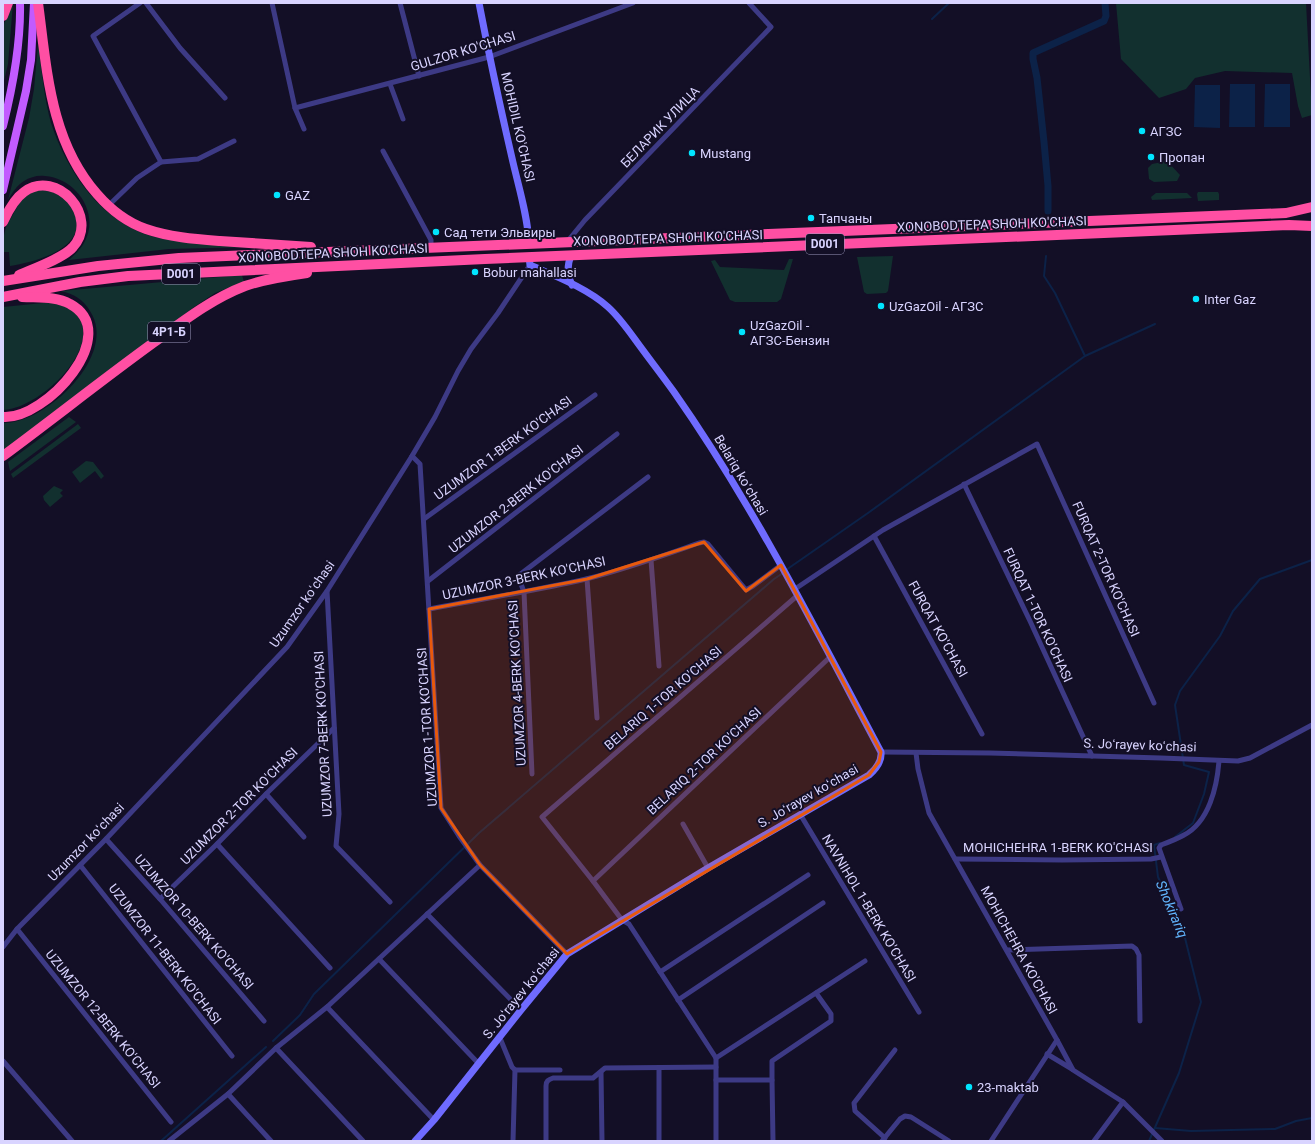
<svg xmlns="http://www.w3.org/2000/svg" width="1315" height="1144" font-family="Roboto,sans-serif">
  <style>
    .green { fill: #12302f }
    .water { fill: #0c2248 }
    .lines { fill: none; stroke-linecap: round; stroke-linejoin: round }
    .stream { stroke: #0c2248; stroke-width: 2 }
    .canal { stroke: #0c2248; stroke-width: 7 }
    .street { stroke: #3d3a85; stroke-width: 5 }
    .secondary { stroke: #6f6bff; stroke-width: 7 }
    .primary { stroke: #c25bff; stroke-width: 8 }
    .highway { stroke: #ff4fa3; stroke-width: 10 }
    .marked { fill: #e8590c; fill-opacity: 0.2; stroke: #e8590c; stroke-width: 3; stroke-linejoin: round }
    .poi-dot { fill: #00e5ff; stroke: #130f26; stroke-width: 1.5 }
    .labels { text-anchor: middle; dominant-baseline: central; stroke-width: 4; stroke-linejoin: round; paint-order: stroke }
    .shield { fill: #130f26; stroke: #9e99be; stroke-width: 1 }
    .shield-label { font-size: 12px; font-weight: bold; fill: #d9d4ff }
    .street-label { font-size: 13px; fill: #d9d4ff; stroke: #130f26 }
    .poi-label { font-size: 13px; fill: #d9d4ff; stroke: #130f26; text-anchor: start }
    .water-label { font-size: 14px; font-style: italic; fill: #62b6ff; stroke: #130f26 }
  </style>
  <rect width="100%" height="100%" fill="#130f26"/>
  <g class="green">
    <path d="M13,3L8,64L3,85V26Z"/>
    <path d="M1116,3H1306L1312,115L1302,118L1298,106L1292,73L1225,71L1195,78L1186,89L1159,98L1121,59Z"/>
    <path d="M38,44C42,71 44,98 51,123C67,172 102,223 154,237L256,247L169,249L69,260C75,254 82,248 85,241C100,212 75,178 45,176C38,175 30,177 24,181C17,185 12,193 8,200L29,118L34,89Z"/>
    <path d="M1167,161L1180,175L1177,181L1154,182L1149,179L1148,168L1152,164Z"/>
    <path d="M48,189L71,203C73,209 77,217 77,224C76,252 33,262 10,266L9,252H3V239L6,227L21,200L33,191Z"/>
    <path d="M1198,192H1218L1219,194V200L1198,201L1197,194Z"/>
    <path d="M1156,193H1187L1192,198L1152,200L1151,197Z"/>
    <path d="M893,256L888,291L886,293L867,294L864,292L857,257Z"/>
    <path d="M789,259H793L781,299L777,302H735L730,300L711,261L715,260L720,267L784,270Z"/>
    <path d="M242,275L244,282L215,293L194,307L3,451V423C46,424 119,355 90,311C83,299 74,294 61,291Z"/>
    <path d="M53,302C63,306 75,309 81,319C82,322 82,326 83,328C88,362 35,409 3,410V307Z"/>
    <path d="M69,417L76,422L10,471L8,462Z"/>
    <path d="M78,424L81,428L13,478L11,474Z"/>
    <path d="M86,461L93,462L104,476L101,479L95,471L80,483L72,472Z"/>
    <path d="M54,486L63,490L60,493L63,496L50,507L44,500L43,496Z"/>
  </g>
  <g class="water">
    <path d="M1230,84H1255V127H1229Z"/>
    <path d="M1265,84H1290V127H1264Z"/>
    <path d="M1195,85H1220V128L1194,127Z"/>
  </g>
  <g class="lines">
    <g class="stream">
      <path d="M932,19L949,3"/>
      <path d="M1046,256L1044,276L1055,293L1085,356"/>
      <path d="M786,570L868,513L1085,356L1155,324"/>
      <path d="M1175,837L1193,823L1204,794L1209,772L1184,765L1175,705L1180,691L1220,636L1233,611L1260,579L1312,560"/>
      <path d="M273,1041L300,1015L314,994L479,833L774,579L783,573"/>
      <path d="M1155,1128L1191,1131L1275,1129L1296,1121L1312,1118"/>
      <path d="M161,1141L266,1047"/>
      <path d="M1149,1141L1179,1073L1201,1002L1184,934L1158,877L1154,845L1160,843"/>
    </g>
    <path class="canal" d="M1048,211V186L1044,142L1037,78L1033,59V53L1104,21L1106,16L1105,3"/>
    <g class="street">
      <path d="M140,3L93,36L161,162"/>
      <path d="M146,3L180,48L225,98"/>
      <path d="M272,3L295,108L304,129"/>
      <path d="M400,3L419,76"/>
      <path d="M390,84L403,119"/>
      <path d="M295,108L489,57L633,3"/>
      <path d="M383,151L431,240V248"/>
      <path d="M108,206L137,178L161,162L198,159L234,141"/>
      <path d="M567,242L585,220L771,27L749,3"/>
      <path d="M412,456L420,464L441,808L459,836L480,865L567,954"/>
      <path d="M964,484L1030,621L1092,756"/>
      <path d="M424,519L595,395"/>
      <path d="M874,536L982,734"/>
      <path d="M651,560L659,666"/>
      <path d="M587,579L597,718"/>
      <path d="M428,581L617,434"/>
      <path d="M795,589L883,530L1037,444L1154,703"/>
      <path d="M327,591L339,814L336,846L390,902"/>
      <path d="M798,595L542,817L593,881L622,920L629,924L716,1058L865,961"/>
      <path d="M429,609C482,599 534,591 586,579C624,570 662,556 699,543L704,542L708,544L746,590L753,586L781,565"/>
      <path d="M881,752L990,753L1161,758L1238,761L1250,758L1312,725"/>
      <path d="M916,753L918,769L929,813L1057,1040L1073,1070L1123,1102L1162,1141"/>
      <path d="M532,774L524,592L518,576L648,477"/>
      <path d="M266,794L304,837"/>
      <path d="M800,814L919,1012"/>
      <path d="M683,824L708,868"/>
      <path d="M106,839L160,899L264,1021"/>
      <path d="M217,844L330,968"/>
      <path d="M955,859L1062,860L1151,859L1161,857"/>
      <path d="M80,865L232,1056"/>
      <path d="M593,881L830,657"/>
      <path d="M160,899L217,844L266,794L334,728"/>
      <path d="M1181,909L1159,848L1161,845C1169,842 1177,839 1184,835C1209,822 1217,787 1219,761"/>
      <path d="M427,914L521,1010"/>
      <path d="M17,929L171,1122"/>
      <path d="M3,947L17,929L106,839L287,647L327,591L412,456L435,417L458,371L471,349L498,313L530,265"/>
      <path d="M1007,950L1132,946L1136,949L1139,955L1140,1021"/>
      <path d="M379,959L479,1064"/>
      <path d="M660,972L808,875"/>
      <path d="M678,1000L823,903"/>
      <path d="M327,1007L434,1120"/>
      <path d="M500,1038L512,1067L515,1070L513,1141"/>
      <path d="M276,1048L363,1141"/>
      <path d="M1047,1054L1072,1069"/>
      <path d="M3,1061L72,1141"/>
      <path d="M659,1068V1141"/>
      <path d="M515,1070H560"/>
      <path d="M601,1072L602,1141"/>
      <path d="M716,1080H772L773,1141"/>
      <path d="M772,1080V1061L831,1021V1014L816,993"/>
      <path d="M228,1094L271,1141"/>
      <path d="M885,1138L855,1111L854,1103L895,1050"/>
      <path d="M169,1141L228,1094L276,1048L327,1007L480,865"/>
      <path d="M546,1141V1086C546,1081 548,1080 553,1078H593L605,1068L716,1067"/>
      <path d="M716,1141V1058"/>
      <path d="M882,1141L900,1119L905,1116L911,1117L949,1141"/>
      <path d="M991,1141L1057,1040"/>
      <path d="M1094,1141L1123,1102"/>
    </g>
    <g class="secondary">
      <path d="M479,3C489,55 500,106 512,158C518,185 528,216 529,244"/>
      <path d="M571,255C567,266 567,274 572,285"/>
      <path d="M415,1141L434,1120L521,1010L567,954L708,868L869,775C876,769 882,762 881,752C816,630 754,506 674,392C661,374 647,356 634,338C626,327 618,316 608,307C587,288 555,276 530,265L529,257"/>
    </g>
    <g class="primary">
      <path d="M3,126C13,86 21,45 20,3"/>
      <path d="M3,190L26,91L31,60L34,3"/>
    </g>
    <g class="highway">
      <path d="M38,3C47,70 50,141 97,194C110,209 126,222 146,229C169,237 195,239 220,241C250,243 281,245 311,247"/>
      <path d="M3,16L8,3"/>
      <path d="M3,222C8,211 14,199 24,192C57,168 100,217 73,247C64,258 33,269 19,275"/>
      <path d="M3,281L98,266L179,258L1286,213L1312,207"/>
      <path d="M3,297L80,282L128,276L485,259L1174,230L1289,225L1312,226"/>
      <path d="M3,417C46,420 124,333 70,304C56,296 38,298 22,297"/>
      <path d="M3,456C53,419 102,380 153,343C182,322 211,299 245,286C265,279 286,276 307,273"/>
    </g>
  </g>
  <path class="marked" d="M704,542L746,591L781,565L881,752L879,762L869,775L567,954L480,865L441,808L429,609L587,579Z"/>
  <g class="poi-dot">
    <circle cx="1142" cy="131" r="4"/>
    <circle cx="692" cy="153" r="4"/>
    <circle cx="1151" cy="157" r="4"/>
    <circle cx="277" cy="195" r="4"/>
    <circle cx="811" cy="218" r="4"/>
    <circle cx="436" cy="232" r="4"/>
    <circle cx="475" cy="272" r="4"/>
    <circle cx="1196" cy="299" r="4"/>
    <circle cx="881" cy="306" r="4"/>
    <circle cx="742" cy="332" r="4"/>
    <circle cx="969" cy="1087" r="4"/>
  </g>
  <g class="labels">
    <g class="shield">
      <rect x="806" y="234" width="38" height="20" rx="3"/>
      <rect x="162" y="264" width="38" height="20" rx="3"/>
      <rect x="148" y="322" width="42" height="20" rx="3"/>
    </g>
    <g class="shield-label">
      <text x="825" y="244">D001</text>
      <text x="181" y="274">D001</text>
      <text x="169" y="332">4Р1-Б</text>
    </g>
    <g class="street-label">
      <text transform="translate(463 51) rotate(-17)">GULZOR KO'CHASI</text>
      <text transform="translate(518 127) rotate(77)">MOHIDIL KO'CHASI</text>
      <text transform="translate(660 127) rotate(-46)">БЕЛАРИК УЛИЦА</text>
      <text transform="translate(992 224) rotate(-2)">XONOBODTEPA SHOH KO'CHASI</text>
      <text transform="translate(668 238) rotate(-2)">XONOBODTEPA SHOH KO'CHASI</text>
      <text transform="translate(333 253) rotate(-3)">XONOBODTEPA SHOH KO'CHASI</text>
      <text transform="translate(503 448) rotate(-36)">UZUMZOR 1-BERK KO'CHASI</text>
      <text transform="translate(741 475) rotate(59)">Belariq koʻchasi</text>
      <text transform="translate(516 499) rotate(-38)">UZUMZOR 2-BERK KO'CHASI</text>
      <text transform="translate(1106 569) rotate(66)">FURQAT 2-TOR KO'CHASI</text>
      <text transform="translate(524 578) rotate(-12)">UZUMZOR 3-BERK KO'CHASI</text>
      <text transform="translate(302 604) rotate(-55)">Uzumzor koʻchasi</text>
      <text transform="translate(1038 615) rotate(65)">FURQAT 1-TOR KO'CHASI</text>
      <text transform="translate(938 629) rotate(61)">FURQAT KO'CHASI</text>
      <text transform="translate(517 683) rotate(-93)">UZUMZOR 4-BERK KO'CHASI</text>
      <text transform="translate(663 698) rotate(-41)">BELARIQ 1-TOR KO'CHASI</text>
      <text transform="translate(427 727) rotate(-94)">UZUMZOR 1-TOR KO‘CHASI</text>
      <text transform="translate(323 734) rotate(-93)">UZUMZOR 7-BERK KO'CHASI</text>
      <text transform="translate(1140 745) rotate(2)">S. Joʻrayev koʻchasi</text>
      <text transform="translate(704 761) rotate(-43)">BELARIQ 2-TOR KO'CHASI</text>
      <text transform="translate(808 796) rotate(-30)">S. Joʻrayev koʻchasi</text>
      <text transform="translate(239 806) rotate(-45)">UZUMZOR 2-TOR KO'CHASI</text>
      <text transform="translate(86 842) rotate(-46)">Uzumzor koʻchasi</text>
      <text x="1058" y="847">MOHICHEHRA 1-BERK KO'CHASI</text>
      <text transform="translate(869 908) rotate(59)">NAVNIHOL 1-BERK KO'CHASI</text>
      <text transform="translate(194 922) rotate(49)">UZUMZOR 10-BERK KO'CHASI</text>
      <text transform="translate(1019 950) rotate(61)">MOHICHEHRA KO'CHASI</text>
      <text transform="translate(165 954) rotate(52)">UZUMZOR 11-BERK KO'CHASI</text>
      <text transform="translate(521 993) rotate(-51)">S. Joʻrayev koʻchasi</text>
      <text transform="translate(103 1019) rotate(51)">UZUMZOR 12-BERK KO'CHASI</text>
    </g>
    <g class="poi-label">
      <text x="1150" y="131">АГЗС</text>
      <text x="700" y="153">Mustang</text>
      <text x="1159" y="157">Пропан</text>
      <text x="285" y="195">GAZ</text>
      <text x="819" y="218">Тапчаны</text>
      <text x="444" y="232">Сад тети Эльвиры</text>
      <text x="483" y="272">Bobur mahallasi</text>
      <text x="1204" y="299">Inter Gaz</text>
      <text x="889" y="306">UzGazOil - АГЗС</text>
      <text x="750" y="325">UzGazOil -<tspan x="750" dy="15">АГЗС-Бензин</tspan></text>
      <text x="977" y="1087">23-maktab</text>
    </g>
    <g class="water-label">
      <text transform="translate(1172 909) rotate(67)">Shokirariq</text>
    </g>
  </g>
  <rect width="1315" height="1144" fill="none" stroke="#d9d4ff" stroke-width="8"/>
</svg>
